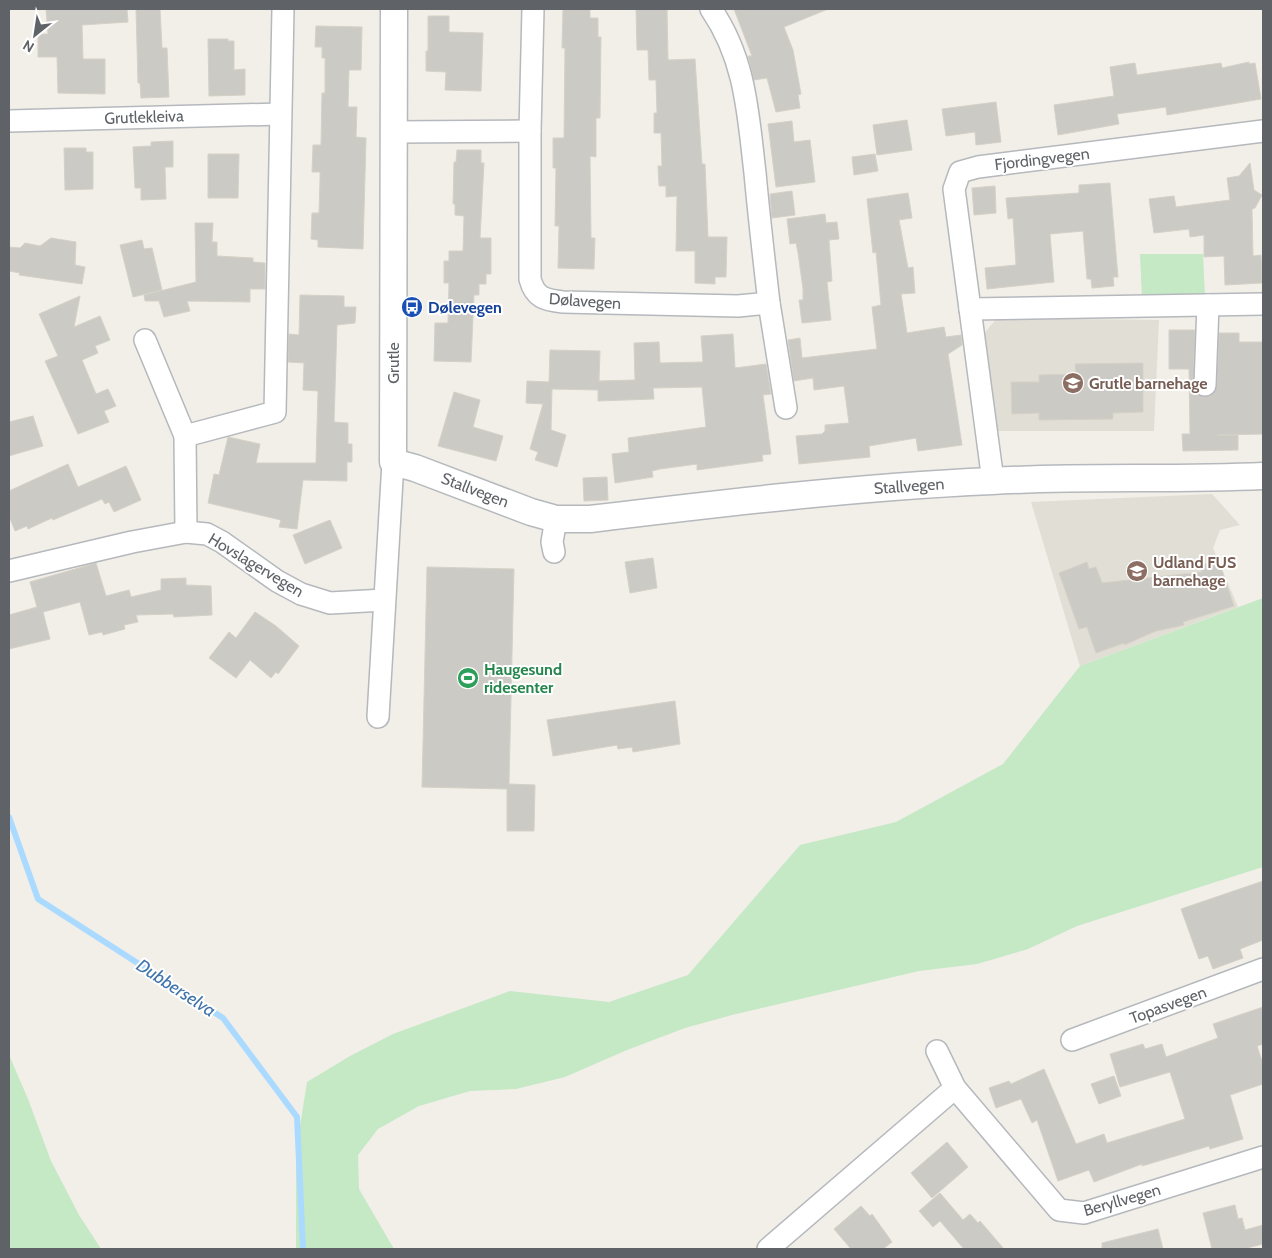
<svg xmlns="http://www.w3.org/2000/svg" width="1272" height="1258" font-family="Cabin,sans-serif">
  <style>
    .education { fill: #e1ded6 }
    .green { fill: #c5e8c5 }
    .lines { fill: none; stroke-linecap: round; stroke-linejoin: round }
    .stream { stroke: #aadaff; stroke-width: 6 }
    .building { fill: #cccac5; stroke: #d6d1c6 }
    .minor-casing { stroke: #b5b8bc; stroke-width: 24 }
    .tertiary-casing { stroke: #b5b8bc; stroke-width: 29 }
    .minor { stroke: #fff; stroke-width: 21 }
    .tertiary { stroke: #fff; stroke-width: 26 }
    .labels { text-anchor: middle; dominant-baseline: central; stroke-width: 4; stroke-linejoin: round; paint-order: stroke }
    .street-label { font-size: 16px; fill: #5f6368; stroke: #fff }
    .transit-label { font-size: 16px; font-weight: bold; fill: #164399; stroke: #fff; text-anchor: start }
    .education-label { font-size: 16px; font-weight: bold; fill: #785e54; stroke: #fff; text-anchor: start }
    .leisure-label { font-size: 16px; font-weight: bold; fill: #27864d; stroke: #fff; text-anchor: start }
    .water-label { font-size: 18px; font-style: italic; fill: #4174aa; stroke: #fff }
  </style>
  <rect width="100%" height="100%" fill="#f1efe8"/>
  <g class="education">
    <path d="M997,318L1159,320L1154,431H996L982,336Z"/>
    <path d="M1212,494L1240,525L1220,530L1213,548L1238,607L1080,666L1031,502Z"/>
  </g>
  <g class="green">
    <path d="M1140,254H1203L1205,298H1142Z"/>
    <path d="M1263,598V867L1077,926L1028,949L977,964L919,971L732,1015L685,1028L627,1050L565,1077L516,1089L470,1091L419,1106L378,1129L358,1155L359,1189L394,1249H296V1168L300,1126L307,1082L350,1056L393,1034L510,991L609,1002L688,975L800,845L896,822L1003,764L1080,666Z"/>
    <path d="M9,1055L28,1099L51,1161L79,1215L101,1249H9Z"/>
  </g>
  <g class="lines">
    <path class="stream" d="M9,817L38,899L223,1018L297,1117L303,1249"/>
  </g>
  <g class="building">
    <path d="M46,9H127L128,22L82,25L83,59H105V94L58,93L57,57H38V34H48Z"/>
    <path d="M136,9H160L162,48H167L169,97L141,98L140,83H138Z"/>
    <path d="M563,9H590V18H598V37H601L600,118H596V157L590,156L591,238H595L594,269L558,268L559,226H555L556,168H553V138H564L565,48H562Z"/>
    <path d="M636,9H667L668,60L695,59L702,164H705L708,237H727L726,277H715V284L695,283V251H676L677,196L666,197V186H659L658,166H662L661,133H654V113H657L656,80H649L648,50H637Z"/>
    <path d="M734,9H828L784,27L793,50L801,94L798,95L800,108L776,112L767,78L754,80L748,56H752Z"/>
    <path d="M428,16H449V32L483,33L481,91L445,90L446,72L426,71V51H428Z"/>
    <path d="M316,26L362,27L361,70H349L348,107H357L356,137L366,138L363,249L318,247V240L311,239L312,213H319L320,180V172H312L313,145H321L322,93H325V58H322V47H315Z"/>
    <path d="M208,39H228V41H234V70L245,69V95L209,96Z"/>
    <path d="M1249,62V64L1255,63L1261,99L1167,115L1166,107L1117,114L1119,124L1058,135L1054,105L1114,96L1110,67L1135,63L1137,75L1221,63L1222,68Z"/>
    <path d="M996,102L1001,142L976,145L975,132L946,136L942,109Z"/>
    <path d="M907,120L912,150L877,155L873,125Z"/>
    <path d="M792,121L794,142L810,140L815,182L776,187L768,124Z"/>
    <path d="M173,141V167H165L166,199L141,200V188H135L133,147L151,146V142Z"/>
    <path d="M64,148H86V152H93V189L65,190Z"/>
    <path d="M457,150H481V163H484L480,238H491V274H486V284H479V295H474L471,362L434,361L435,323H448L449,283H444V261H449V251H463L464,216L455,215V204H453L454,162H456Z"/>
    <path d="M208,154H239L238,198H208Z"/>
    <path d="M875,154L878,171L854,175L852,157Z"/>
    <path d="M1250,163L1254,190L1262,195L1255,208L1252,209L1253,256L1261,255L1262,283L1225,285L1224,256L1204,257V235L1190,237L1189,229L1154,233L1149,199L1174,196L1176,207L1230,200L1227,178L1239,176Z"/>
    <path d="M1110,183L1118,277H1113L1114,286L1092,288L1091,279H1087L1083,231L1050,234L1054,282L987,289L985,268L1016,265L1013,218L1008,219L1006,198L1079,193V185Z"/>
    <path d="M995,186L996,213L974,215L972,188Z"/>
    <path d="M792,191L795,215L772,218L770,194Z"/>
    <path d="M908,193L912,218L899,220L908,268L913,267L915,293L901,294L907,333L944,327L946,337L961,335L962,345L948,354L962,445L918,451L916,438L869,446L870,457L799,464L796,436L822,434L825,431V425L849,423L844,386L814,390L813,378L794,381L788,340L800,338L802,358L877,349L872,307L881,305L876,252L873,253L867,199Z"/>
    <path d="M825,214L826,223L837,222L839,239L829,240L832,281L827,282L831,320L802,323L799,300H803V289L798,253L796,243L790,244L787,219Z"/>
    <path d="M195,223H213L212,242H217V256L253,258V262L265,263V289H250V302L187,301L190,311L164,317L159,301H145L144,295L196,282Z"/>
    <path d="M51,238L76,242L75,265L85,267L82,284L19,275L20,273L9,271V247L20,248L25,243L40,246Z"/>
    <path d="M142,240L144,249L152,248L162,290L133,297L120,245Z"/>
    <path d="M300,295L344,296V307H356L355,323L337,325L334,422L348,423V444H352V462H347V481L303,480L297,529L279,527L281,520L208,503L214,474L219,475L228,437L260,444L256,463H316L318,391L303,390L304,363L288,362L289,334L299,335Z"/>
    <path d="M80,296L74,327L100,316L110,340L95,346L98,353L82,360L96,394L108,389L116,406L104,411L109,422L78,434L45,361L58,356L39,314Z"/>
    <path d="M1169,330H1195L1193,385L1198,395L1204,397L1211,396L1217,386L1219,333H1239V342H1263V434L1217,435H1238V450L1183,451L1182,434H1190L1189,369H1169Z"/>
    <path d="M733,334L735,368L766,364L771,394L763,395L771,454L762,455L763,461L697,470V464L660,469L652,471L653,477L615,483L612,454L629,452L628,438L706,427L702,387L653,388L654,399L598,401V390L552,389L551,430L566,435L557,467L535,460L538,452L530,449L543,404L526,403L527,381L549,382L550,350L600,351L599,381L635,380L634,343L659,342L660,363L703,362L701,336Z"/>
    <path d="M1143,363V412L1113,413V419L1039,420V413L1012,414L1011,382H1039V375L1076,374L1075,364Z"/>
    <path d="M454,392L480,400L473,427L503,436L496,461L438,446Z"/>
    <path d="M33,416L43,446L9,456V422Z"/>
    <path d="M68,464L78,487L126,466L141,500L114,512L109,502L105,504L102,499L53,520L52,518L28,529L27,526L15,531L9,516V491Z"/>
    <path d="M607,477L608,500L584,501L583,478Z"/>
    <path d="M330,520L342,548L305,564L293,535Z"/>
    <path d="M653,558L657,588L630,593L625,562Z"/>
    <path d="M1218,559L1234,606L1183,622L1184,625L1156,631L1124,645V643L1096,653L1087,627L1079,629L1059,573L1087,562L1089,569L1096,567L1102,583L1202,572L1200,566Z"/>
    <path d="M96,563L106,596L129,590L131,597L161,590V579L186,578V585L211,586L212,615L174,617L173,614L136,615L138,622L124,625L125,629L103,635L102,632L89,635L80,602L43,612L50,639L9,649V615L37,607L30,582Z"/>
    <path d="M427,567L514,569L509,784L535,785L534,831H507V789L422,787Z"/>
    <path d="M255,612L276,626L299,646L278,674L276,672L271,678L250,660L236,678L209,658L229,632L236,638Z"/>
    <path d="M675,701L680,744L633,752L632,747L618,749L617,745L553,756L547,720Z"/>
    <path d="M1263,881V940L1240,949L1243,958L1213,969L1208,956L1199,959L1181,909Z"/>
    <path d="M1263,1007V1044L1257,1046L1263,1064V1084L1230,1095L1243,1139L1210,1149L1209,1146L1142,1166V1164L1094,1182L1089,1170L1058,1181L1037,1120L1032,1123L1021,1099L996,1108L989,1088L1009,1081L1011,1084L1044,1069L1076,1144L1104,1134L1107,1143L1185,1119L1170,1072L1120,1087L1110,1054L1143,1044L1145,1049L1162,1044L1166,1057L1218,1038L1213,1024Z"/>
    <path d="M1114,1076L1121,1096L1099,1104L1091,1084Z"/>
    <path d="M947,1142L968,1167L932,1198L911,1173Z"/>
    <path d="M940,1193L963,1220L970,1214L978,1223L980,1221L1004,1249H964L940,1221L933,1227L919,1211Z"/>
    <path d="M1235,1205L1238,1219L1242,1218L1245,1230L1263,1225V1244L1243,1249H1212L1203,1213Z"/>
    <path d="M861,1206L870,1216L872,1214L892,1242L883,1249H851L834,1229Z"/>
    <path d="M1158,1229L1163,1249H1102V1243Z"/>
  </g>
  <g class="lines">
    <g class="minor-casing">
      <g id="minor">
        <path d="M533,9L530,131V279C535,298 545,300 563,302L738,306L769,303C764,260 759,217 755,173C748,114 746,60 711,9"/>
        <path d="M9,121L280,114"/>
        <path d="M393,132L530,131"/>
        <path d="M769,303L786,408"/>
        <path d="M970,309L1263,304"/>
        <path d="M145,340L185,436L186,532"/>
        <path d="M1205,385L1208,305"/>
        <path d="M185,436L275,412L283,9"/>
        <path d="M993,481L954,189L960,172L978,167L1263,131"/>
        <path d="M554,552L552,542L556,519"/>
        <path d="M9,571L132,542L186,532L207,534L222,542L277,581L301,594L330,603L384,600"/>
        <path d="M378,717L393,462"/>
        <path d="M1072,1040L1263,969"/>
        <path d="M937,1051L955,1088L1059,1210L1084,1213L1263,1157"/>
        <path d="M768,1249L955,1088"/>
      </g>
    </g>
    <g class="tertiary-casing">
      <path id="tertiary" d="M394,9L393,462L415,468L531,512L556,519H590C723,503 857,487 992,481C1082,476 1173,480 1263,476"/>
    </g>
    <use href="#minor" class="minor"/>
    <use href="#tertiary" class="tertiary"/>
  </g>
  <defs>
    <g id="bus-disc" transform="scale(1.125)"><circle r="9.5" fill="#1a4fb4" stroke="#fff"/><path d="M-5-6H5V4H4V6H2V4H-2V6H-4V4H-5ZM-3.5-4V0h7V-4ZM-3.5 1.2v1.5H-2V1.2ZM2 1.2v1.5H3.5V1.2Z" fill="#fff"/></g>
    <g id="school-disc" transform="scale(1.125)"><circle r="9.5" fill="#8d6e63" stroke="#fff"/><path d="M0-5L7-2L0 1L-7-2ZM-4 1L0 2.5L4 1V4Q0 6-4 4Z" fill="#fff"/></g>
    <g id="stadium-disc" transform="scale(1.125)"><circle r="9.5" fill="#2e9e5b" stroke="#fff"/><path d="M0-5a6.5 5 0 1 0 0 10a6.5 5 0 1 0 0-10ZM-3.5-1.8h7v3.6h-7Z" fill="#fff"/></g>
  </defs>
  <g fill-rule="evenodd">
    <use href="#bus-disc" x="412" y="307"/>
    <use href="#school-disc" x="1073" y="383"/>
    <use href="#school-disc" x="1137" y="571"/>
    <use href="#stadium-disc" x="468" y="678"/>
  </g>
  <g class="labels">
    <g class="street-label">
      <text transform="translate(144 117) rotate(-2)">Grutlekleiva</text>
      <text transform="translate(1042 159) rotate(-7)">Fjordingvegen</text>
      <text transform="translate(585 301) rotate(4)">Dølavegen</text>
      <text transform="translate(393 363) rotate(-90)">Grutle</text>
      <text transform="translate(909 486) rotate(-4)">Stallvegen</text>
      <text transform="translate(475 490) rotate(21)">Stallvegen</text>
      <text transform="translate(256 565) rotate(31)">Hovslagervegen</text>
      <text transform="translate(1168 1005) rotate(-20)">Topasvegen</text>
      <text transform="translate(1122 1200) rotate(-16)">Beryllvegen</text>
    </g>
    <g class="transit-label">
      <text x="428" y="307">Dølevegen</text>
    </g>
    <g class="education-label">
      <text x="1089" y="383">Grutle barnehage</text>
      <text x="1153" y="562">Udland FUS<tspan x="1153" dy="18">barnehage</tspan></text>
    </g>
    <g class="leisure-label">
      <text x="484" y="669">Haugesund<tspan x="484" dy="18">ridesenter</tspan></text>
    </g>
    <g class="water-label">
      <text transform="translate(176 988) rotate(33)">Dubberselva</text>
    </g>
  </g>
  <rect width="1272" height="1258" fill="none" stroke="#5f6368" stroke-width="20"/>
  <g transform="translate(35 35) rotate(210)" stroke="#ffffff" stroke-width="4" paint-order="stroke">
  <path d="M0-4L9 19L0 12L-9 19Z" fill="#5f6368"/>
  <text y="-8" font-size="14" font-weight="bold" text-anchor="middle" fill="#5f6368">N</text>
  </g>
</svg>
